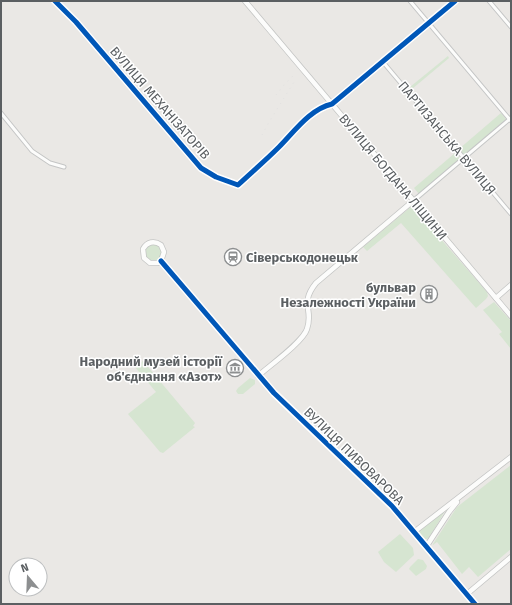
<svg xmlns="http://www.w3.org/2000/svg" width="512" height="605" font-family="'Fira Sans',sans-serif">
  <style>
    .green { fill: #d6e5d1 }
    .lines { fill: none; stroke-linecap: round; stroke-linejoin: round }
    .street-casing { stroke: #c4c5c5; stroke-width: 5 }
    .secondary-casing { stroke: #c4c5c4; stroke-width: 6 }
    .street { stroke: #fcfcfb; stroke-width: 3 }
    .secondary { stroke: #fcfcfb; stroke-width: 4.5 }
    .rail { stroke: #e2e1e1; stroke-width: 1; stroke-dasharray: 1 5; stroke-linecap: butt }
    .cycleway-casing { stroke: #fff; stroke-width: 8 }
    .cycleway { stroke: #0057b8; stroke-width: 5 }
    .labels { text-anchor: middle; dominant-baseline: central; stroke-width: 3; stroke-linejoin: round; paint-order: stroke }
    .street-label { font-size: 13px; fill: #5b5f62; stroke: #fff }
    .poi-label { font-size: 13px; font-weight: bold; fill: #5b5f62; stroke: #fff; text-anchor: end }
  </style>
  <rect width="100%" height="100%" fill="#eae8e5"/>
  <g class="green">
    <path d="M448,56L449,58L412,89L410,87Z"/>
    <path d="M501,113L506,119L464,155L459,149Z"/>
    <path d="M455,153L460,159L419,194L414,188Z"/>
    <path d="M412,206L487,292L488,296L486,299L476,308L401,223L367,251L363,247Z"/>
    <circle cx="153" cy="253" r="9"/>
    <path d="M494,302L511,321V349L499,334L502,332L483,310Z"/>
    <path d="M143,361L195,423L193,426L195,427L163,453L160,452L128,414L156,392L135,367Z"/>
    <path d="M250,378L255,380V384L243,394H238L236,391L238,388Z"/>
    <path d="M511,465V549L478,577L469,567L462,574L437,542L433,545V544L457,507Z"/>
    <path d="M445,511L429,538C423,541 419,536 419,530Z"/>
    <path d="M400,534L413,548L414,555L396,572L384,562L378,552Z"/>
    <path d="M418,559L423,560L427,566L426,569L416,576L409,569L410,567Z"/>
  </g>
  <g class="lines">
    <g class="street-casing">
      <g id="street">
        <path d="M55,1L76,22L201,168L216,177L238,185C252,172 266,160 279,147C294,132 310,109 332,104"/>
        <path d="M410,1L511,121"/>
        <path d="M489,1L511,27"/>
        <path d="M383,62L511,214"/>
        <path d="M1,113L32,151L50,163L64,167"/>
        <path d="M413,201L511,118"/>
      </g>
    </g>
    <g class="secondary-casing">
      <g id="secondary">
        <path d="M245,1L511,316"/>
        <path d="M332,104L455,1"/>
        <path d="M158,263H150L144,258L143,249C147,242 154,240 161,245L164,252L161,261L274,393L392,506L475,604"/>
        <path d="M496,298L511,285"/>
        <path d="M258,376C269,366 303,342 307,329C314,310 299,304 316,283L413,201"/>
        <path d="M414,532L511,457"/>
        <path d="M426,547L449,512L457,502"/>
        <path d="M467,594L511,557"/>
      </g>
    </g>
    <use href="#street" class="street"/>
    <use href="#secondary" class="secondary"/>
    <g class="rail">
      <path d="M276,95L284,85L296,73"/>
      <path d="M262,135L269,122L294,82"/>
    </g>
    <g class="cycleway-casing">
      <g id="cycleway">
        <path d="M55,1L76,22L201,168L216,177L238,185C252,172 266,160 279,147C294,132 310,109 332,104L455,1"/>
        <path d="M161,261L274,393L392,506L475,604"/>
      </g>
    </g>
    <use href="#cycleway" class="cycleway"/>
  </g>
  <defs>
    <g id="station-ring" transform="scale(0.9)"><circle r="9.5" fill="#fff" stroke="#8d8f90" stroke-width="1.5"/><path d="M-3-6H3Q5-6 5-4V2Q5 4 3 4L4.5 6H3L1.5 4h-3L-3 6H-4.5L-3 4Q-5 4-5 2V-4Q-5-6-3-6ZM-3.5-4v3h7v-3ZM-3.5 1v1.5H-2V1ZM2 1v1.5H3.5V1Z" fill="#8d8f90"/></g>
    <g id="building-ring" transform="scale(0.9)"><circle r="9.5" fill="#fff" stroke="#8d8f90" stroke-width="1.5"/><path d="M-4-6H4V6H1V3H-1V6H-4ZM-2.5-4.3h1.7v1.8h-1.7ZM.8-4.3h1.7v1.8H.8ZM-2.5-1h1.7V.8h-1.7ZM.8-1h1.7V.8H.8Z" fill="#8d8f90"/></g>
    <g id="museum-ring" transform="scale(0.9)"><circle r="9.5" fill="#fff" stroke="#8d8f90" stroke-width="1.5"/><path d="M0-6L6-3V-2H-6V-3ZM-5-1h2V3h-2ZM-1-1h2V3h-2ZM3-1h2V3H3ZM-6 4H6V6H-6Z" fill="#8d8f90"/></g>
  </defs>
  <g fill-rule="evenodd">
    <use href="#station-ring" x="233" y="257"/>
    <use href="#building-ring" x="429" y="294"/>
    <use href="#museum-ring" x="235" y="368"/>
  </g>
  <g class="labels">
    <g class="street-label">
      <text transform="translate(160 103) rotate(49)">ВУЛИЦЯ МЕХАНІЗАТОРІВ</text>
      <text transform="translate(447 138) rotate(50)">ПАРТИЗАНСЬКА ВУЛИЦЯ</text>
      <text transform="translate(393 177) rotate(50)">ВУЛИЦЯ БОГДАНА ЛІЩИНИ</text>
      <text transform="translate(354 456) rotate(44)">ВУЛИЦЯ ПИВОВАРОВА</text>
    </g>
    <g class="poi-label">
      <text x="246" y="257" text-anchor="start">Сіверськодонецьк</text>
      <text x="416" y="287">бульвар<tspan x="416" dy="15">Незалежності України</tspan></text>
      <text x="222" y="361">Народний музей історії<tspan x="222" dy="15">об'єднання «Азот»</tspan></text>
    </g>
  </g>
  <rect width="512" height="605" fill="none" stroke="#5b5f62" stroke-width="4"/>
  <g transform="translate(28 577) rotate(341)"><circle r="19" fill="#ffffff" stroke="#bdbfc0"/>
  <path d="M0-3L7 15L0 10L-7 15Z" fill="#8d8f90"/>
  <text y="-6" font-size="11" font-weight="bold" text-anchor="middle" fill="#5b5f62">N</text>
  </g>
</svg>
